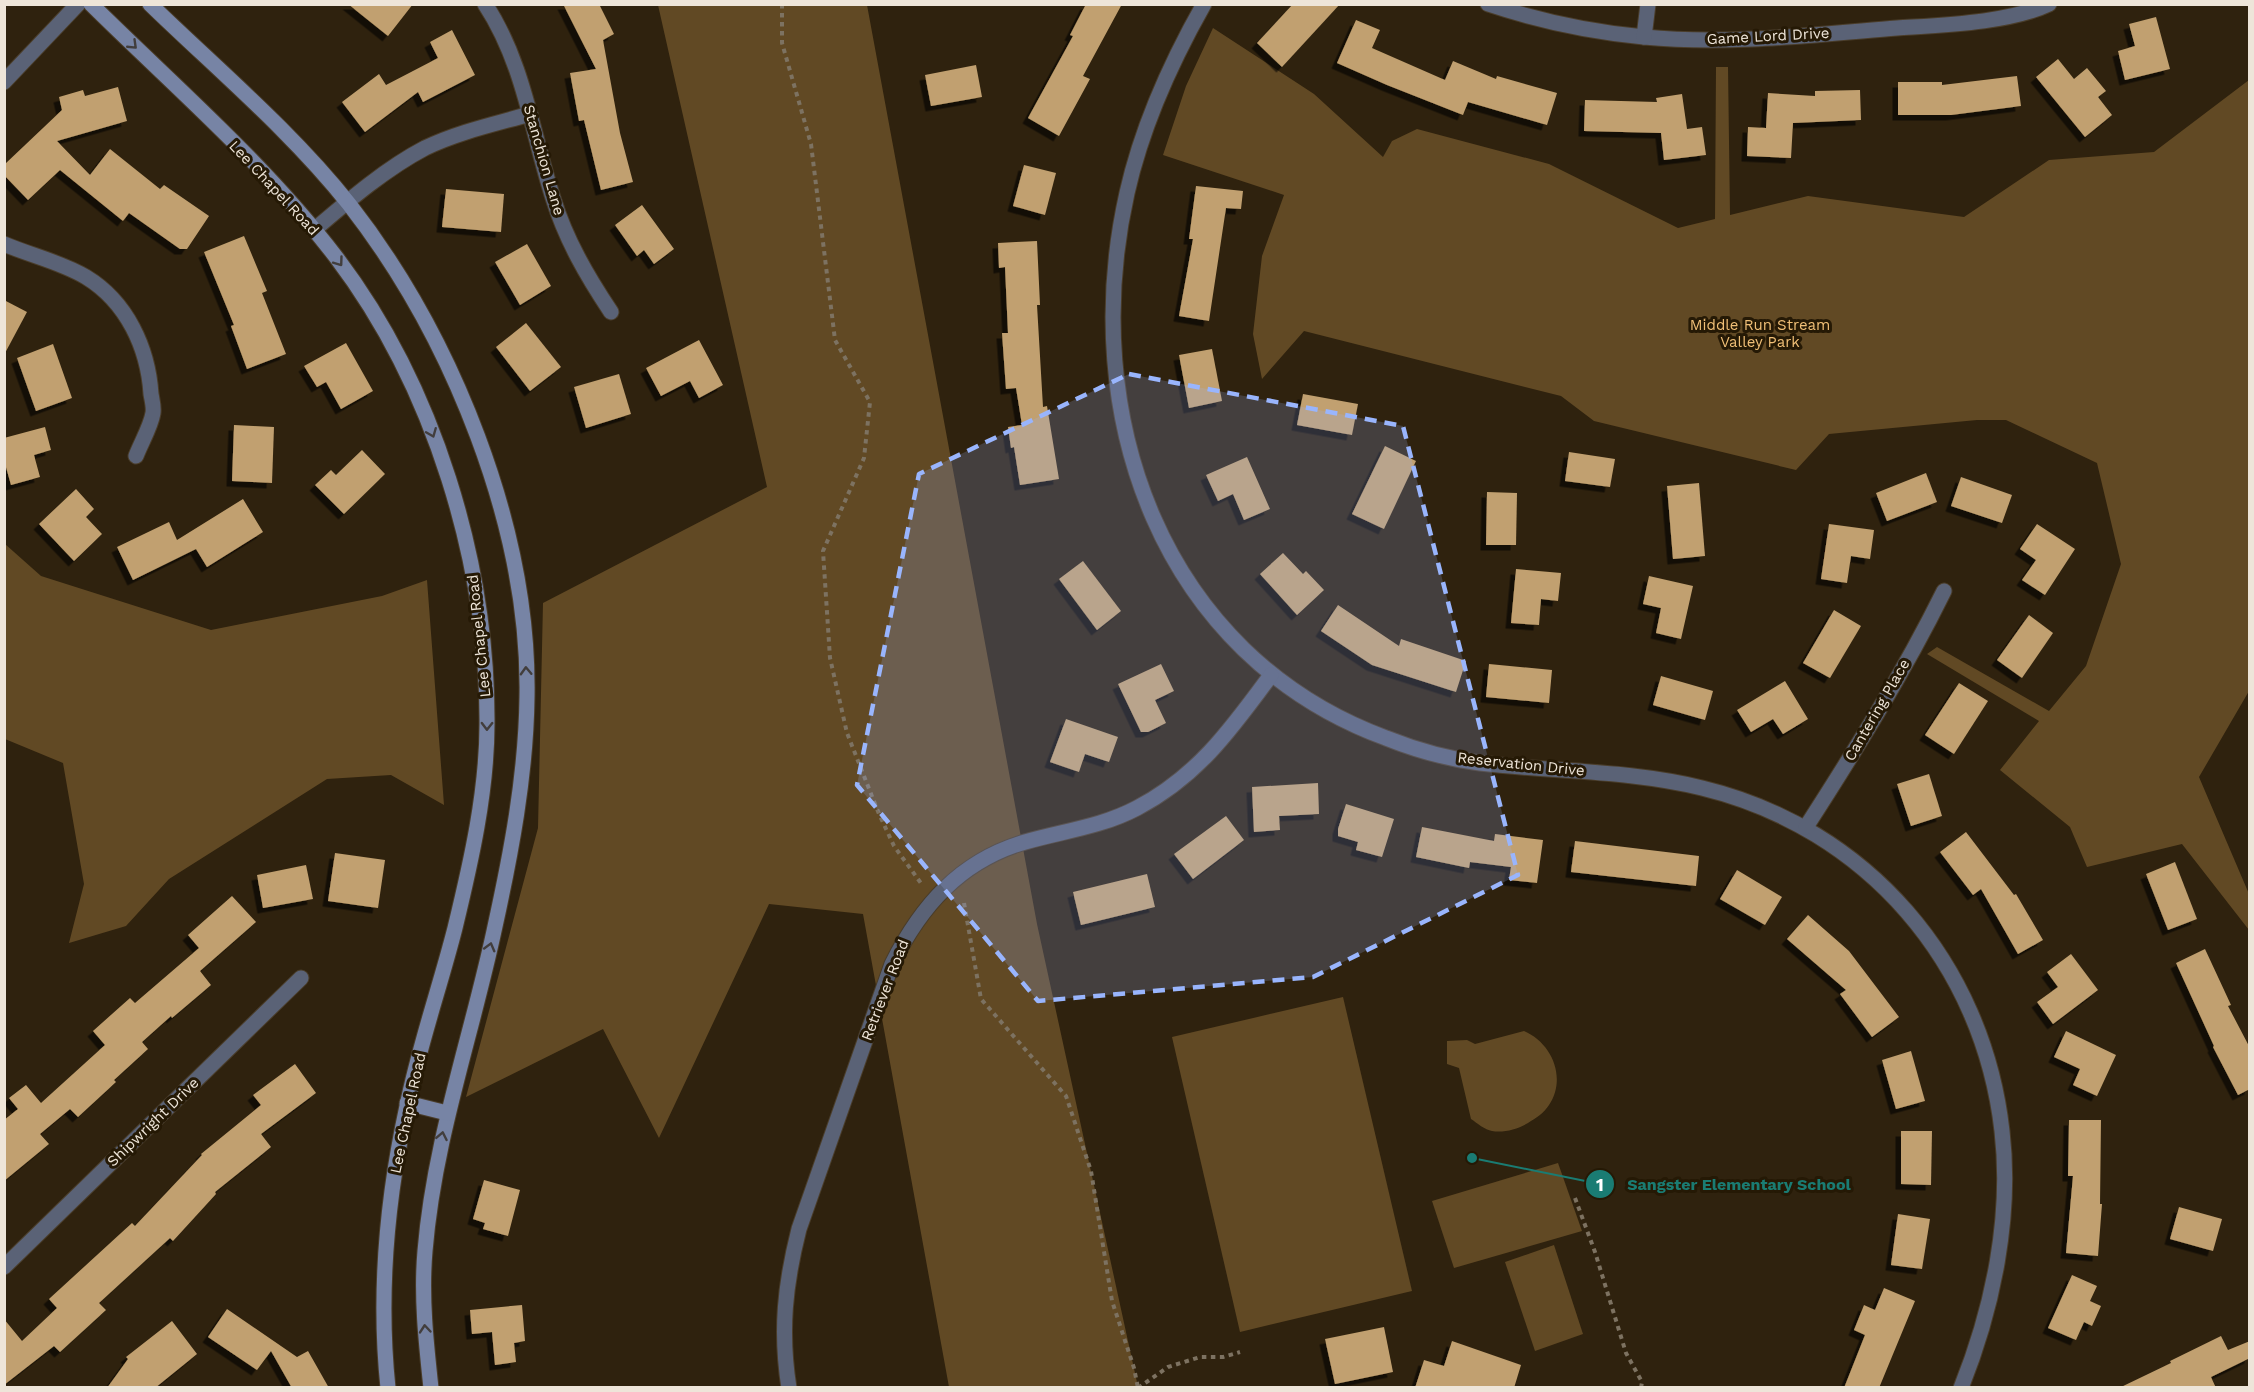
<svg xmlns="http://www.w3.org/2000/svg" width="2254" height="1392" font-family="'Work Sans',sans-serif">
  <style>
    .green { fill: #614924 }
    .building { fill: #c1a06f; filter: url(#shadow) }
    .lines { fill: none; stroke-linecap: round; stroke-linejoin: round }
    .street-casing { stroke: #4a3d2a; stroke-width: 17 }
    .secondary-casing { stroke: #4a3d2a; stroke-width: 17 }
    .path { stroke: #7d7261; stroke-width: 4; stroke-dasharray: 4.5 4.5; stroke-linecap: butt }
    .street { stroke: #5a6276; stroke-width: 15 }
    .secondary { stroke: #7784a5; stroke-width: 15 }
    .oneway { stroke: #423e3d }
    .marked { fill: #99b5fd; fill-opacity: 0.2; stroke: #99b5fd; stroke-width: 4.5; stroke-dasharray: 12 8; stroke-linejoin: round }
    .labels { text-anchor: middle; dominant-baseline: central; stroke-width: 6; stroke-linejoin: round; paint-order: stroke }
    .street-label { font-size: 15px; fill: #eee5d9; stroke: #251905 }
    .park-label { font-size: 15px; fill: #f0bf77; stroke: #251905 }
    .leader { fill: none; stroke: #1a7c73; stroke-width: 2 }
    .callout-dot { fill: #1a7c73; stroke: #251905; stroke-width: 2 }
    .mark-label { font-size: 18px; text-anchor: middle; font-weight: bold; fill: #fff }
    .callout-label { font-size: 16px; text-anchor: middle; font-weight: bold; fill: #1a7c73; stroke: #251905; stroke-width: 6; stroke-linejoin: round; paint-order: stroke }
  </style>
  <defs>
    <filter id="shadow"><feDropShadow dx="-5.5" dy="5.5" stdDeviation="0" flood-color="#0009"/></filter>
  </defs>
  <rect width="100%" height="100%" fill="#2f220e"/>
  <g class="green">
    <path d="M658,5H867L1037,924L1138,1387H949L863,914L769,904L659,1138L603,1029L466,1097L538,828L543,603L767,487Z"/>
    <path d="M1213,28L1314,94L1383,157L1392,141L1417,129L1549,164L1678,228L1715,219L1716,67H1728L1730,215L1808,196L1964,217L2049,160L2154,152L2249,80V691L2199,777L2249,894V930L2182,844L2087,867L2070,827L2000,770L2039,721L1927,654L1937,647L2049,711L2086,666L2121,564L2097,463L2006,420H1977L1829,434L1796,470L1594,421L1561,396L1304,331L1262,379L1253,334L1262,256L1284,195L1163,155L1186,86Z"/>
    <path d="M5,544L41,576L211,630L382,596L427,580L444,805L391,775L327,779L169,879L126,926L69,943L84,884L63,763L5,739Z"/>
    <path d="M1343,997L1412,1291L1240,1332L1172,1037Z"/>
    <path d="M1524,1031C1552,1043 1567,1078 1549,1105C1544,1113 1536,1118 1528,1123C1518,1129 1504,1133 1492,1131C1485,1130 1477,1123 1471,1119L1459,1068L1447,1064V1041L1467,1040L1475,1044Z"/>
    <path d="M1558,1163L1582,1231L1454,1268L1432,1201Z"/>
    <path d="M1554,1245L1583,1334L1535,1351L1505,1262Z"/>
  </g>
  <g class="building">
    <path d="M348,4H413L388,36Z"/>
    <path d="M563,4H599L614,34L603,40L620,133L633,182L601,190L584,120L579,121L570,73L596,69Z"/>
    <path d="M1086,4H1122L1083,76L1090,79L1059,136L1028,118L1073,36L1070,35Z"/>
    <path d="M1293,4H1340L1282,67L1257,43Z"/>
    <path d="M2156,17L2170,69L2125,80L2118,51L2135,46L2129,24Z"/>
    <path d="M1356,20L1380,30L1372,48L1445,80L1453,61L1496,79L1497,76L1557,93L1547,125L1468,102L1463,115L1387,85L1337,63Z"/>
    <path d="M452,30L475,75L423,102L418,92L365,132L342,102L379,74L386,85L438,58L430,42Z"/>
    <path d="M2058,59L2074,79L2087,68L2106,91L2098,97L2112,115L2085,137L2036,77Z"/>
    <path d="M976,65L982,97L931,106L925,75Z"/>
    <path d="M2017,76L2021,106L1951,115H1898V82H1942V85Z"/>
    <path d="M118,87L127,121L57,141L90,175L110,149L160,189L164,185L209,216L187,249H180L129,213L123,221L60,170L28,200L4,175V165L62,110L59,97L83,90L85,96Z"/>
    <path d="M1860,90L1861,120L1793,123L1791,158L1747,156L1748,127L1766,128L1768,93L1815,96V91Z"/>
    <path d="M1682,94L1687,129L1702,127L1706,155L1664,160L1661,133L1584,131L1585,100L1657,102L1656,98Z"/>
    <path d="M1024,165L1056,173L1045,215L1013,206Z"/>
    <path d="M1196,186L1243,191L1241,209L1226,208L1209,321L1179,316L1193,239H1189Z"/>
    <path d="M446,189L504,194L501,232L442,227Z"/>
    <path d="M642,205L674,249L654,264L644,250L637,256L615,225Z"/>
    <path d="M244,236L267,291L262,293L286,354L247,369L231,326L234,325L204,252Z"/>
    <path d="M1037,241L1040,305H1037L1043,407L1047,406L1059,479L1020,485L1014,447L1011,448L1008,427L1022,425L1016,388L1006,389L1002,333H1008L1005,267L999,268L998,243Z"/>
    <path d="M527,244L551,286L520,305L495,262Z"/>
    <path d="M4,300L27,312L4,355Z"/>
    <path d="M526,323L561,367L530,391L496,347Z"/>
    <path d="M699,340L723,385L699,398L690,381L661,396L646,368Z"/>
    <path d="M346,343L373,391L341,409L326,382L317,387L304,366Z"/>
    <path d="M53,344L72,398L36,411L17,358Z"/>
    <path d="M1212,349L1222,401L1189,408L1179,355Z"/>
    <path d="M619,374L631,414L586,428L574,387Z"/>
    <path d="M1303,394L1358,404L1352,435L1297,425Z"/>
    <path d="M234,425L274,427L272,483L232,481Z"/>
    <path d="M45,427L51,450L34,455L40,477L11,485L4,460V438Z"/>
    <path d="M1385,446L1416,461L1384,529L1352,514Z"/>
    <path d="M362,450L385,474L344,514L315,485L331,470L336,475Z"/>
    <path d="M1569,452L1615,459L1610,487L1565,481Z"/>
    <path d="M1247,457L1270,509L1244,520L1233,494L1218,501L1206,475Z"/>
    <path d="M1926,473L1937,502L1887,521L1876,493Z"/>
    <path d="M1961,477L2012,495L2002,523L1951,506Z"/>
    <path d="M1699,483L1705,556L1673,559L1667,486Z"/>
    <path d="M76,489L94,509L86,517L102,534L74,561L39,524Z"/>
    <path d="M1487,492L1517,493L1516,545H1486Z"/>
    <path d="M243,499L263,532L207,567L196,549L133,580L117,547L169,522L177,540Z"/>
    <path d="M1829,524L1874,530L1870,559L1851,556L1847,583L1821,579Z"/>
    <path d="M2037,524L2075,549L2045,595L2022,580L2036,560L2020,549Z"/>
    <path d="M1283,553L1303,574L1306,571L1324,590L1297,615L1260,574Z"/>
    <path d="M1083,561L1121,611L1097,630L1059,579Z"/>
    <path d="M1516,569L1561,573L1558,601L1541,599L1539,625L1511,623Z"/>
    <path d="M1649,576L1693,586L1681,639L1656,633L1661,608L1643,604Z"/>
    <path d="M1338,605L1399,646L1401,639L1466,661L1456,692L1372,665L1321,631Z"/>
    <path d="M1834,610L1861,626L1830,678L1803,663Z"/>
    <path d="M2029,615L2053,633L2022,678L1997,660Z"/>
    <path d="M1161,664L1174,691L1155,700L1166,723L1148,732H1141L1118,684Z"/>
    <path d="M1489,664L1552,670L1549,703L1486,697Z"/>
    <path d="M1661,676L1713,691L1705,720L1653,705Z"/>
    <path d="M1785,681L1808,719L1783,734L1773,719L1751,732L1737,710Z"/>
    <path d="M1959,683L1988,701L1954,754L1925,735Z"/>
    <path d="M1066,719L1118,737L1109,762L1085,754L1079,772L1050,762Z"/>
    <path d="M1929,774L1942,816L1911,826L1897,784Z"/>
    <path d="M1318,783L1319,814L1279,816L1280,830L1254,832L1252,787Z"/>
    <path d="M1346,804L1394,819L1382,857L1356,850L1358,842L1338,836V829Z"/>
    <path d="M1226,816L1244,840L1193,879L1174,854Z"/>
    <path d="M1422,827L1494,841L1495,834L1543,840L1537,883L1509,880L1511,867L1470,862L1469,868L1416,857Z"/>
    <path d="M1966,832L2014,895L2016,894L2043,940L2018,954L1981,889L1973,895L1940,852Z"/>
    <path d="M1575,841L1699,856L1696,886L1571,872Z"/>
    <path d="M335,853L385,860L378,908L328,901Z"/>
    <path d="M2175,862L2197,919L2168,930L2146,874Z"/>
    <path d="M306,865L313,899L263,908L257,875Z"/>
    <path d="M1737,870L1782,897L1765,925L1720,899Z"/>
    <path d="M1147,874L1155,907L1081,925L1073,892Z"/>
    <path d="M232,896L256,922L200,971L211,985L172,1018L171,1016L142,1042L148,1049L114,1080L116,1082L78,1117L70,1109L40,1134L49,1144L4,1181V1120L18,1109L9,1098L26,1085L41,1103L105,1045L93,1031L130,998L135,1003L199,948L188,935Z"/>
    <path d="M1808,915L1849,951L1899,1017L1872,1037L1840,994L1846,990L1787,939Z"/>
    <path d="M2205,949L2231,1005L2228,1006L2250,1048V1089L2238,1095L2213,1047L2214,1046L2176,963Z"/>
    <path d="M2071,954L2098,990L2053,1024L2037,1002L2058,987L2047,972Z"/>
    <path d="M2066,1031L2116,1055L2097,1096L2073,1085L2080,1069L2054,1057Z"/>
    <path d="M1911,1051L1925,1101L1896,1109L1882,1060Z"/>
    <path d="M295,1064L316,1093L261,1134L271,1147L215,1192L216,1194L173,1241L170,1238L99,1303L106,1310L60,1352L54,1346L4,1385V1319L22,1341L57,1308L49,1299L132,1223L135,1226L202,1155L201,1154L261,1105L253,1095Z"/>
    <path d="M2069,1120H2101L2100,1204H2102L2098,1256L2066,1253L2073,1176H2068Z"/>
    <path d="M1901,1131H1932L1931,1185L1901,1184Z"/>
    <path d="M484,1180L520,1190L508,1236L483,1229L485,1223L473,1219Z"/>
    <path d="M2179,1207L2222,1219L2213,1251L2170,1239Z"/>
    <path d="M1898,1214L1930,1219L1922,1269L1891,1265Z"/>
    <path d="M2072,1275L2097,1286L2090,1301L2101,1306L2092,1326L2084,1322L2076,1340L2048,1328Z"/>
    <path d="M1884,1288L1915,1301L1879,1388H1844L1865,1335L1854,1330L1864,1305L1875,1310Z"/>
    <path d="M522,1305L525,1341L514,1343L516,1362L495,1365L492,1332L472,1334L470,1310Z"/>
    <path d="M227,1309L297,1357L308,1351L329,1388H292L271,1351L257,1370L208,1337Z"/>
    <path d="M172,1321L197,1354L155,1388H107L128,1359L126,1357Z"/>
    <path d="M1384,1327L1393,1372L1335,1384L1325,1339Z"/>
    <path d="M2221,1336L2228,1350L2250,1341V1358L2211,1377L2216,1388H2119L2171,1363L2170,1361Z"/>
    <path d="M1452,1341L1521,1365L1514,1388H1415L1424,1360L1444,1366Z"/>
  </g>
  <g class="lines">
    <g class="street-casing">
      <g id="street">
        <path d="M485,4C524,63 532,133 553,198C566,240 587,276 611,312"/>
        <path d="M1204,4C1170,64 1142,126 1127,193C1077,415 1161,655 1386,738C1416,750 1448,759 1480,763C1554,772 1629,770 1702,788C1867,828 1983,963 2002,1131C2012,1217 1993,1308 1961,1388"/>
        <path d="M1488,4C1539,21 1591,32 1644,37C1728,45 1813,35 1897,28C1942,25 2009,23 2049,4"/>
        <path d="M1644,37L1648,4"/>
        <path d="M4,82L78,4"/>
        <path d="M314,230C348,201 385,169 425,148C458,132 495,124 530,114"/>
        <path d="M4,244C32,256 61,262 86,277C127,302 148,348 151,394C152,400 154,407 153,413C151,426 141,443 136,456"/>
        <path d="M1806,827C1855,751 1904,672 1944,591"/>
        <path d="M4,1267L301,978"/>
        <path d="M789,1388C780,1331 785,1284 799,1229L892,964C921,906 960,861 1025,842C1063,831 1101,827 1137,808C1198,776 1232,728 1271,675"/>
      </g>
    </g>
    <g class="secondary-casing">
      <g id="secondary">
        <path d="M91,4C175,87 265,164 336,257C434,386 488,563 487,724C487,792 471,862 455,928C440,987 419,1046 407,1106C387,1198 378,1293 388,1388"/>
        <path d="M150,4C217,69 291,131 349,204C452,336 530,528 527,697C526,776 511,854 494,931C471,1038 434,1141 425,1251C421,1296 426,1342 431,1388"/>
        <path d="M407,1103L447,1113"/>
      </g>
    </g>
    <g class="path">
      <path d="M782,4V43L811,144L835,340L870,402L864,458L823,551L830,658L847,733L879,814L894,846L923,886"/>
      <path d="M964,903L981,999L1066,1096L1091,1171L1112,1301L1134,1368L1138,1388"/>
      <path d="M1575,1198L1595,1252L1626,1353L1642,1382L1641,1388"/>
      <path d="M1138,1388L1168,1367L1200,1357H1223L1240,1352"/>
    </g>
    <use href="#street" class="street"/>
    <use href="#secondary" class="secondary"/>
  </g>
  <defs><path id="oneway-chevron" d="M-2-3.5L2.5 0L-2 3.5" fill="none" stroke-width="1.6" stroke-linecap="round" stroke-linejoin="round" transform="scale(1.5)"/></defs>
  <g class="oneway">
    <use href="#oneway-chevron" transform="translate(133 45) rotate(44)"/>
    <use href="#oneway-chevron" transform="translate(339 262) rotate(54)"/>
    <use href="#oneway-chevron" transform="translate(432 433) rotate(68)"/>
    <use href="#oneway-chevron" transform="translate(526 671) rotate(-92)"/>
    <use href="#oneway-chevron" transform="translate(487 726) rotate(91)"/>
    <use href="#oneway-chevron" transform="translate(490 947) rotate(-75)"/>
    <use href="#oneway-chevron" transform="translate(442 1136) rotate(-79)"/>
    <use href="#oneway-chevron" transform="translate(425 1329) rotate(-95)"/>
  </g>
  <path class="marked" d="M1129,374L1403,426L1518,875L1313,977L1038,1001L857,785L919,474Z"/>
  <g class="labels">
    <g class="street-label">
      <text transform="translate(1768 36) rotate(-3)">Game Lord Drive</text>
      <text transform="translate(544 160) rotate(74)">Stanchion Lane</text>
      <text transform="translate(274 188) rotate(47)">Lee Chapel Road</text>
      <text transform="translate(479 636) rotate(-96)">Lee Chapel Road</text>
      <text transform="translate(1877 710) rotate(-60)">Cantering Place</text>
      <text transform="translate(1521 764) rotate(6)">Reservation Drive</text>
      <text transform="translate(885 990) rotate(-69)">Retriever Road</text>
      <text transform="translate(408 1113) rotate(-78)">Lee Chapel Road</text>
      <text transform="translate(153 1122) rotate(-44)">Shipwright Drive</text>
    </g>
    <g class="park-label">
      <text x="1760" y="325">Middle Run Stream<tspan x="1760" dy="17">Valley Park</tspan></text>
    </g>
  </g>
  <path class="leader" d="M1472 1158L1600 1184"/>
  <g class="callout-dot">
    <circle cx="1472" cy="1158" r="6"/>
    <circle cx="1600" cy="1184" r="15"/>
  </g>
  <g class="mark-label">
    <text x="1600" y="1191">1</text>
  </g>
  <g class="callout-label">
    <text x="1739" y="1190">Sangster Elementary School</text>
  </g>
  <rect width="2254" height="1392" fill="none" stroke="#eee5d9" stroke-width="12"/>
</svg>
